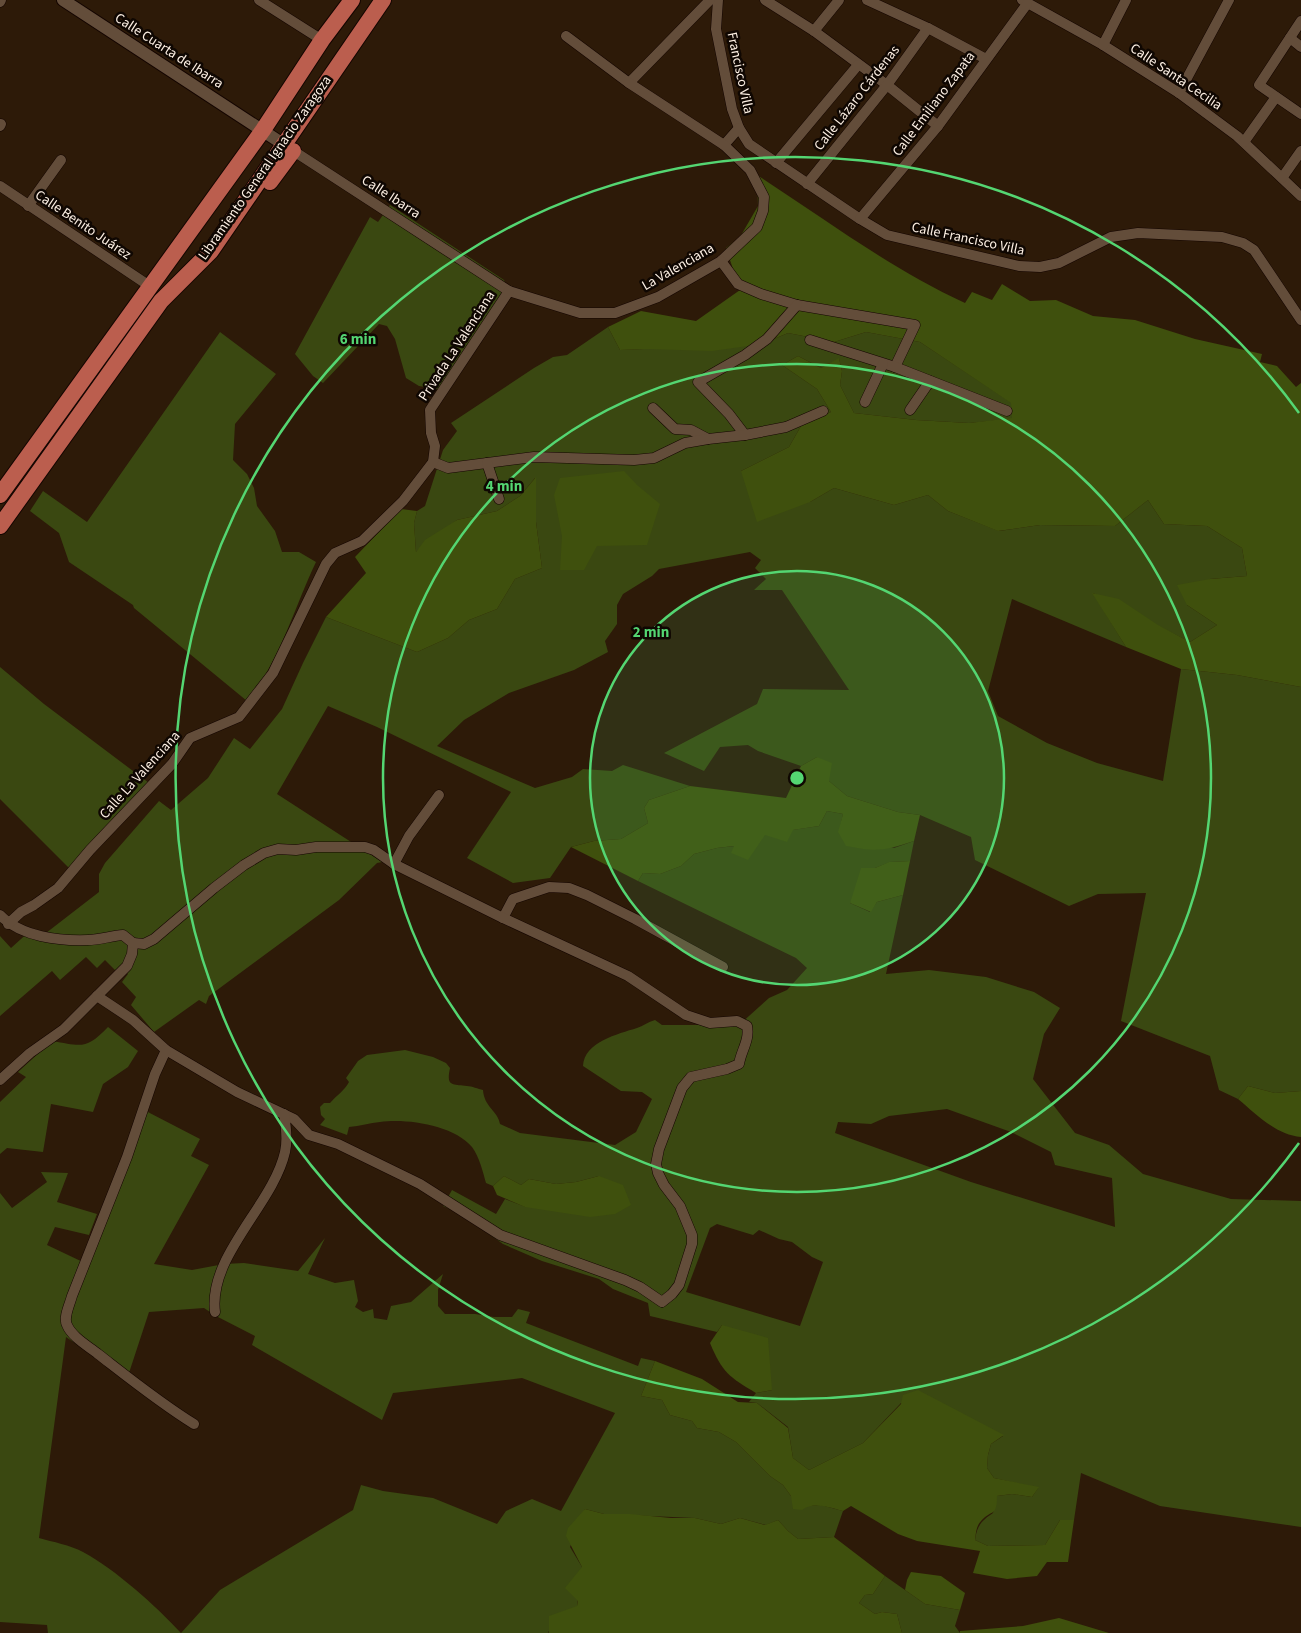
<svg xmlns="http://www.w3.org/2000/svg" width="1301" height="1633" font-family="'Source Sans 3',sans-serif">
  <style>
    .green { fill: #3a4811; fill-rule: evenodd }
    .forest { fill: #3f500d }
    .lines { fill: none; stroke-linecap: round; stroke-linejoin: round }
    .minor-casing { stroke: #140500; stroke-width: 11 }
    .tertiary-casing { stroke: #140500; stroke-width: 14 }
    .primary-casing { stroke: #140500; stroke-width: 18 }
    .minor { stroke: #634d3a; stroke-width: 10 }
    .tertiary { stroke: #634d3a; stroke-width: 12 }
    .primary { stroke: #bb5e4e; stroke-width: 16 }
    .ring { fill: none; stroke: #54d672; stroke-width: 2.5 }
    .labels { text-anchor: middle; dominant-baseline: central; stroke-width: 5; stroke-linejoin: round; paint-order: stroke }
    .street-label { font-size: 14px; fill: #fdf0e4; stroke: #0f0702 }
    .centre { fill: #54d672; stroke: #0f0702; stroke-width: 2.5 }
    .ring-label { font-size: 15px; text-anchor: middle; font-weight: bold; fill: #54d672; stroke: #0f0702; stroke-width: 5; stroke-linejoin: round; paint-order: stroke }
  </style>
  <rect width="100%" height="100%" fill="#2d1a08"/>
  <g class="green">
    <path d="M390,205L504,280L509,291L444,390L419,386L406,378L395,339L387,326L379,324L323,383L313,376L295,354L370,217L378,222Z"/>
    <path d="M608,327L620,350L762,344L788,333L834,342L866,332L920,342L1012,403V419L969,423L916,420L854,413L840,385L842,371L839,359L821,368L798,356L782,365L817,389L831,412L801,426L789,447L741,471L810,502L834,488L894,505L928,495L948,511L999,531L1040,525L1115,526L1148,500L1164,524L1207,526L1242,548L1247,576L1210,579L1187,605L1217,625L1190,642L1093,593L1126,647L1012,599L988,691L998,716L1047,743L1097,763L1163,781L1181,669L1237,675L1301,687V1091L1275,1093L1248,1086L1238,1099L1219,1090L1210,1056L1121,1021L1146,893L1098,894L1069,906L975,860L971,837L920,815L898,812L847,796L829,781L817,757L801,766L758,751L748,745L720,747L704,771L664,753L757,704L763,689L849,690L782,590H754L766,579L755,568L761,560L750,552L659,569L652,576L623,594L617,605V624L605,641L608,652L574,670L509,693L464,720L437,746L535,788L572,777L583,769L612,771L623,765L690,786L649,800L644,808L648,823L621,839L594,841L571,847L550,878L513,883L467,858L511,792L377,727L328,706L277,794L382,862L377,863L339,900L209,996L206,1004L199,1000L154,1032L131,1005L136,997L122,982L128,974L121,967L115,970L105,960L97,968L86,957L60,980L52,971L0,1016V936L11,948L31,930L46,933L99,892V874L105,863L159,801L171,810L208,778L234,738L250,749L282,709L303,663L326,617L417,652L448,638L469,620L497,609L515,579L542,568L536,522L535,478L520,496L497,511L457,520L416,552L414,523L417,511L425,506L443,450L457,431L451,423L534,368L553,357L567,355Z"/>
    <path d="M220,332L276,374L235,424L233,460L247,474L254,488L257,506L275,531L282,552H299L316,562C294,608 280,661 247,701L134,608L133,605L69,562L59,533L30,511L43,491L87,522Z"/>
    <path d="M0,667L44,704L149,783L69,868L0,799Z"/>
    <path d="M827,811L843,814L839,832L894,848L914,841L910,861L890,862L875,868L850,903L870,912L877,902L903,895L886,974L929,970L986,977L1034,992L1060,1008L1044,1034L1033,1079L1075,1133L1109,1145L1143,1174L1231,1199L1301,1201V1527L1160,1506L1081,1473L1074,1520H1060L1045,1545L988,1546L975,1540C977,1526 981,1521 993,1513L997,1496L1012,1494L1032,1497L1038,1488L994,1478L987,1468L988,1455L991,1444L1003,1436L901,1403L863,1443L809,1470L793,1458L788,1427L757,1403L749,1402L756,1393L772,1390L722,1325L717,1332L650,1316L648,1303L613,1289L599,1279L542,1261L503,1244L462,1215L443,1206L452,1190L496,1214L505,1199L526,1207L599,1176L576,1182L556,1184L529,1179L521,1185L504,1176L493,1186L486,1183C483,1172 479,1156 472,1147C454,1125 406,1118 380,1122C370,1123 360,1126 349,1127L347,1135L320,1125L325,1119L321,1115L320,1107L324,1103H330C337,1095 344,1091 349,1082L346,1078L358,1061L367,1055L405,1050L433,1057L446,1063L450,1068C446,1087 452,1084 467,1086C472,1086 478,1089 483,1090C484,1107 498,1111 500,1124L520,1133L615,1145L636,1132L652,1099L642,1092L621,1091L583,1066C584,1042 618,1034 637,1028C643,1026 648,1022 655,1020L662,1025H739L769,998L787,990L807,968L796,958L638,881L643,873L660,874L681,866L694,854L717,848L735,846L732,853L765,834L819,826ZM947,1109L1011,1132L1051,1152L1055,1165L1112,1178L1115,1227L971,1182L835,1133L838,1122L871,1124L889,1116ZM717,1224L753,1235L759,1230L779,1239L792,1242L812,1257L823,1262L800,1326L686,1292L710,1228Z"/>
    <path d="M108,1027L138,1051L128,1067L103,1084L93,1112L51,1104L43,1152L7,1148L0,1154V1102L26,1077L18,1072L52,1041C82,1046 86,1050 108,1027Z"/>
    <path d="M144,1110L200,1139L191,1156L209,1165L154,1264L192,1270L224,1264L244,1263L298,1271L325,1238L308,1274L335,1283L354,1280L358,1301L355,1307L363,1312L373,1309L374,1318L387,1320L391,1306L411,1302L443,1274L438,1290V1306L445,1314H475L494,1317H512L518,1309L530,1312L526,1323L638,1366L641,1358L655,1361L641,1396L662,1400L670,1415L692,1421L697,1428L719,1432L736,1442L770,1476L783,1485L791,1496L807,1506L821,1505L843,1511L834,1537L798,1539L788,1531L778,1520L766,1525L740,1518L721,1524L695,1518L604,1514L585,1509L570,1547L582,1567L577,1607L548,1632L549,1633H48L47,1625L0,1622V1193L12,1208L47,1182L41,1172L68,1173L57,1202L97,1214L89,1235L55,1227L47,1245L87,1264ZM204,1308L216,1316L255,1336L252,1345L382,1420L393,1393L522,1378L615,1413L561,1511L532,1499L506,1511L497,1524L433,1498L383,1491L361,1485L353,1510L220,1590L181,1633C155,1605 116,1570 83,1552C70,1545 53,1542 39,1538L66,1337L127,1379L149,1312Z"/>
    <path d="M885,1576L925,1604L960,1610L955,1626L960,1633H902L897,1614L882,1612L875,1614L859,1603L865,1595L873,1594Z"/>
  </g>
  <g class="forest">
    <path d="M757,175C825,219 891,269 965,303L972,292L992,300L1002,284L1030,301L1056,300L1093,316L1135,320L1195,339L1262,354L1260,362L1277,366L1296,387L1301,383V687L1237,675L1181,669L1126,647L1092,593L1119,599L1158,625L1190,642L1217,625L1187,605L1177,585L1210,579L1247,576L1242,548L1207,526L1164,524L1148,500L1115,526L1040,525L998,531L948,511L928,495L894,505L834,488L810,502L757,522L741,471L789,447L801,426L831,412L817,389L782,365L798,356L821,368L839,358L842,371L840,385L854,413L916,420L969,423L1012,418L1011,403L920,342L866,332L834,342L788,333L762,344L712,351L649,349L620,350L608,327L641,311L696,321L740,290L726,248L740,237L758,206Z"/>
    <path d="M624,471L637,485L660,504L647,545L597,546L584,570H560L562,536L554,495L560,478Z"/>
    <path d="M536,477V522L542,568L515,579L497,609L469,620L448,638L417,652L326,617L366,573L355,557L401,509L417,511L414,523L416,552L425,540L457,520L497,511L520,496Z"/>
    <path d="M817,757L832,763L829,781L847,796L898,812L920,815L914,841C885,851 876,852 846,846L838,832L843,814L827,811L819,826L793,830L787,842L765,835L748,860L731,853L734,846L717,848L694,854L681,866L660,874L643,873L638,881L571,847L594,841L621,839L648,823L644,808L649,800L690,786L786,798L801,766Z"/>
    <path d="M910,861L903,895L877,902L871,912L850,903L861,868H875L889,862Z"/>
    <path d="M1248,1086L1275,1093L1301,1091V1137C1276,1135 1256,1114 1238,1099Z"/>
    <path d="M504,1176L521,1185L529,1179L556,1184L576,1182L599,1176L623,1185L631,1205L615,1214L590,1217L525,1207L497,1195L493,1186Z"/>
    <path d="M722,1325L768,1338L772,1390L756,1393C729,1377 722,1372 710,1343Z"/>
    <path d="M655,1361L702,1379L738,1402L757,1403L788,1428L793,1458L809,1470L863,1443L901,1404L903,1395L918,1390L1004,1435L991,1444L988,1455L987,1468L994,1478L1039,1487L1032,1497L1012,1494L997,1496C997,1517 992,1509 981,1521C976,1526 976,1533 975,1540L988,1546L1045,1545L1060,1520H1074L1068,1562H1047L1037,1576L1007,1579L973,1573L980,1551L917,1541L898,1534L851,1506L843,1511C830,1508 814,1501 802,1510L793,1509L791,1496L783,1485L770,1476L736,1442L719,1432L697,1428L692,1421L670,1415L662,1400L641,1396Z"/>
    <path d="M585,1509L604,1514H630L671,1518H695L721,1524L740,1518L765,1525L778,1520L788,1531L798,1539L834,1537L885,1576L873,1594L865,1595L859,1603L875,1614L882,1612L897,1614L902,1633H549V1616L577,1606L578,1601L565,1588L582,1567L566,1536L568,1528Z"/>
    <path d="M911,1572L941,1576L965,1593L960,1610L925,1604L905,1590L907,1580Z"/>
    <path d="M1059,1618L1109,1633H960V1631L1023,1626Z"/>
  </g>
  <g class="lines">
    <g class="minor-casing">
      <g id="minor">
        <path d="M259,0L322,40"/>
        <path d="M718,0L716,29L732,109L739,128L749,144L860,219L887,235L1019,266L1040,267L1059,263L1111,237L1138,233L1222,237L1243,243L1254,250L1301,320"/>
        <path d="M765,0L814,31L887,85L938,126"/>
        <path d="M867,0L928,28L986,59"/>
        <path d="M1022,0L1103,45L1179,93L1237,136L1301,196"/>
        <path d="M0,2L1,0"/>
        <path d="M1301,21L1259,85L1301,114"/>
        <path d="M814,31L839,0"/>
        <path d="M1290,38L1301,47"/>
        <path d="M1103,45L1126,0"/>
        <path d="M629,83L710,0"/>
        <path d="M1179,93L1229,0"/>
        <path d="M0,126L1,124"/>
        <path d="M1244,142L1276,97"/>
        <path d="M724,145L739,128"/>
        <path d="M289,148L509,291L580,313H615L658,297L721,261L757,227L763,211L764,197L750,170L724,145L629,83L566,36"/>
        <path d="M776,163L858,65"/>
        <path d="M1282,178L1301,151"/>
        <path d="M807,184L887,85L928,28"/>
        <path d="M0,186L151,287"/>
        <path d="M28,206L61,160"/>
        <path d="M860,219L938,126L1027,4"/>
        <path d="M721,261L738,284L761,294L797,305L915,325L895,367"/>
        <path d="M810,340L895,367L1007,411"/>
        <path d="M865,402L883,364"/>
        <path d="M653,408L675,429L691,430L708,439"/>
        <path d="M910,410L930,381"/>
        <path d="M745,435L729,414L698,382L745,355L767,339L797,305"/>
        <path d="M433,462L448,468L534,457L634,460L654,458L685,443L708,439L745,435L786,427L823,411"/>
        <path d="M487,463L499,499"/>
        <path d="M394,864L409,836L439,795"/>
        <path d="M0,915C21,937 59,941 88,940C99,940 111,936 123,935L133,943L132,954L127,966L64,1029L30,1053L0,1080"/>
        <path d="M503,918L513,899L549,887L569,888L587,895L635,919L723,967"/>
        <path d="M8,924L21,912L34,905L58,888L90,850L172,764L190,738L239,717L273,673L326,564L335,553L362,541L403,501L433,462L435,446L431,433L430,410L509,291"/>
        <path d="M97,996L133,1020L166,1050L237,1092L294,1119L309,1135L338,1144L420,1184L500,1235L625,1280L640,1287L662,1302L672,1294L679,1285L692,1244V1235L680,1206L664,1185L658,1173L656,1164L659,1149L682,1088L691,1077L727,1069L739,1064C741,1051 750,1040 747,1026L737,1021L710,1023L686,1015L628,976L503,918L394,864L374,850L365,847H316L296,850L278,849L264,853L244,865L214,888L154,939L144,944L133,943"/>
        <path d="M166,1050L155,1074L127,1157L72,1296C70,1304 63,1317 67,1325C72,1337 88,1346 98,1354C129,1378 160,1403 194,1424"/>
        <path d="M215,1312C208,1256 273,1205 285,1152C288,1140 286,1126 284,1114"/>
      </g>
    </g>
    <g class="tertiary-casing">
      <path id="tertiary" d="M63,0L283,144"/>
    </g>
    <g class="primary-casing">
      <g id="primary">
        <path d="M270,182L293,151"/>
        <path d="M0,495L263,130L322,40L352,0"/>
        <path d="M0,526L161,301L211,251L383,0"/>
      </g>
    </g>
    <use href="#minor" class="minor"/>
    <use href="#tertiary" class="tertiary"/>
    <use href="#primary" class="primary"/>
  </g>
  <circle cx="797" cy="778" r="207" fill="#54d672" fill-opacity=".12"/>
  <g class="ring">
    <circle cx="797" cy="778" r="207"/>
    <circle cx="797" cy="778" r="414"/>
    <path d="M1299 1143A621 621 0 1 1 1299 413"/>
  </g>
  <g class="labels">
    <g class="street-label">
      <text transform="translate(169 51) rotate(33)">Calle Cuarta de Ibarra</text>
      <text transform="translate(740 73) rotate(78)">Francisco Villa</text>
      <text transform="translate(1176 77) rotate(34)">Calle Santa Cecilia</text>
      <text transform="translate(857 98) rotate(-52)">Calle Lázaro Cárdenas</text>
      <text transform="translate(934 104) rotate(-53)">Calle Emiliano Zapata</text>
      <text transform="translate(265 168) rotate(-55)">Libramiento General Ignacio Zaragoza</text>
      <text transform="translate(391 197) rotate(33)">Calle Ibarra</text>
      <text transform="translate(83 225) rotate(34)">Calle Benito Juárez</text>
      <text transform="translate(968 239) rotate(12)">Calle Francisco Villa</text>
      <text transform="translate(678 267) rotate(-30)">La Valenciana</text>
      <text transform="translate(457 346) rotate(-57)">Privada La Valenciana</text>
      <text transform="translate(140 775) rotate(-48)">Calle La Valenciana</text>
    </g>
  </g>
  <circle cx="797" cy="778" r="8" class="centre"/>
  <g class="ring-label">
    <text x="358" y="344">6 min</text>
    <text x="504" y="491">4 min</text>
    <text x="651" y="637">2 min</text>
  </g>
</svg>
